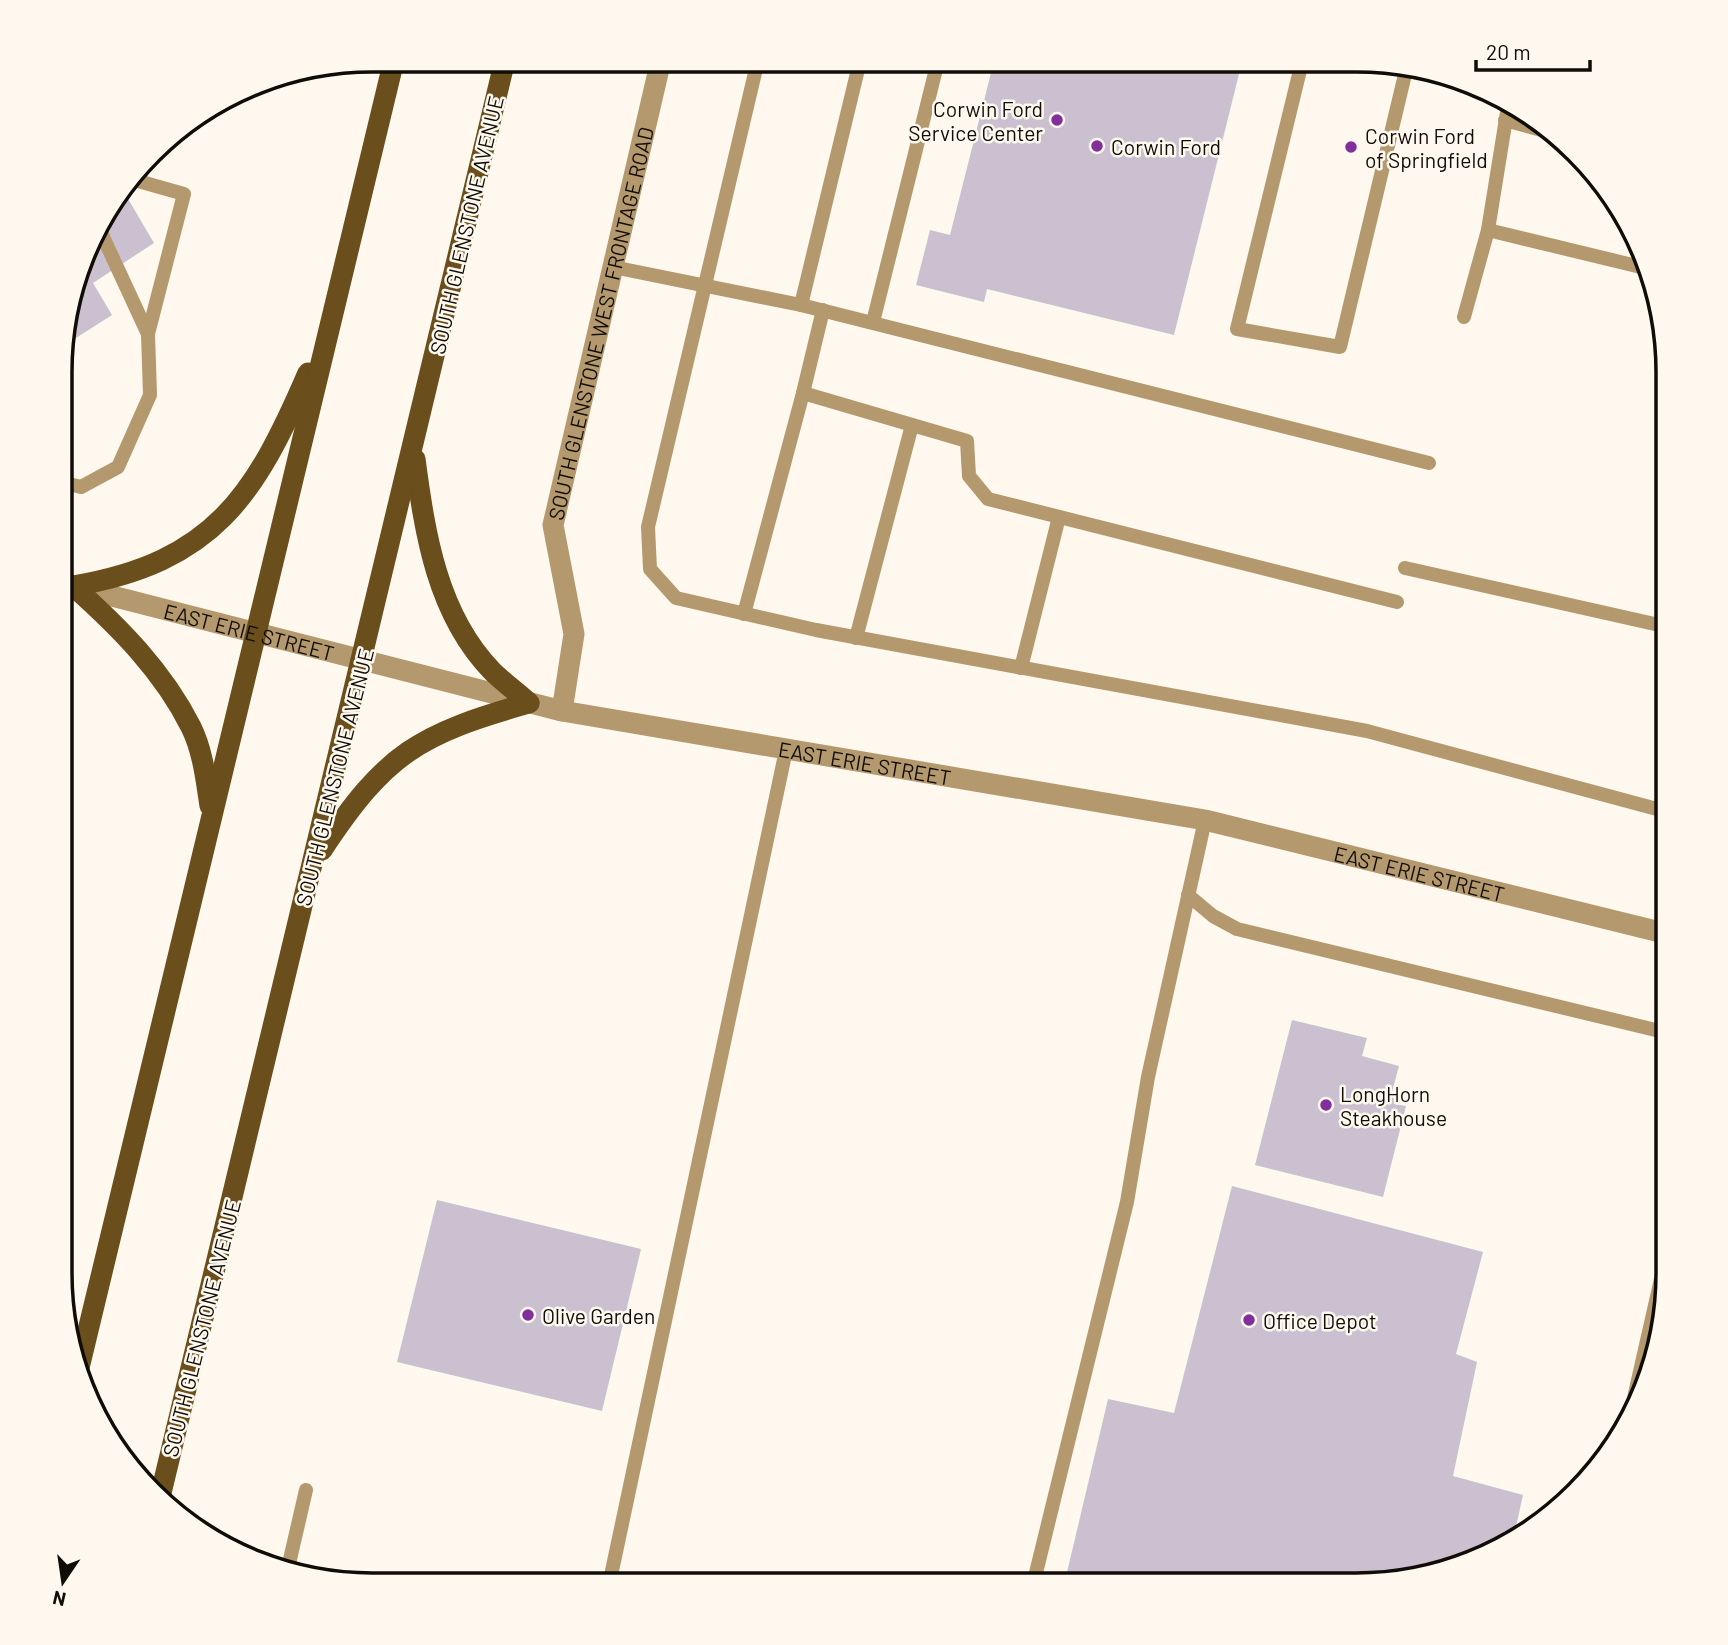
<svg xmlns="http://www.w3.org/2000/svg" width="1728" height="1645" font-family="Barlow,sans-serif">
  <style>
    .building { fill: #cbc0cf }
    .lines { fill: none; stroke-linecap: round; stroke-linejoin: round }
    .lane { stroke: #b5996e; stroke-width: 14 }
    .street { stroke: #b5996e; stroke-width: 21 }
    .primary { stroke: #6a4e1c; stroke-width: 21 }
    .poi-dot { fill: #822e9c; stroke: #fff8ee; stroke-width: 2.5 }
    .labels { text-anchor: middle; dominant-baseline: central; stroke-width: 5; stroke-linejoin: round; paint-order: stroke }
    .poi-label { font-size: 21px; fill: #100d08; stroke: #fff8ee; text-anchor: start }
    .street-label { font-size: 21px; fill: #100d08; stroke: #fff8ee }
    .rim { fill: none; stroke: #100d08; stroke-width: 3.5 }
  </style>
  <rect width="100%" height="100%" fill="#fff8ee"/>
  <g class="building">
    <path d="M994,61L1242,62L1174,335L987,289L984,302L916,285L930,230L950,235Z"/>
    <path d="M124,192L154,243L93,283L112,315L65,345V311L102,215Z"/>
    <path d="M1292,1020L1367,1038L1362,1056L1399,1066L1392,1092L1397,1093L1394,1104L1406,1106L1383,1197L1255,1165Z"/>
    <path d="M1232,1186L1483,1252L1456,1354L1477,1362L1453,1476L1523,1495L1513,1540L1475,1562L1376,1585H1064L1108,1399L1174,1413Z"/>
    <path d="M437,1200L641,1249L602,1411L397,1362Z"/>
  </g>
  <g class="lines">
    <g class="lane">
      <path d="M758,60L648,527L650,569L676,598L816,630L1367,731L1668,812"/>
      <path d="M1302,62L1237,329L1340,347L1407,66"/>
      <path d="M217,107L219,106"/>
      <path d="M1505,120L1545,131"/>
      <path d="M98,226L148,334"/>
      <path d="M1488,230L1649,269"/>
      <path d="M613,267L801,305L860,61"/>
      <path d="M801,305L1429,463"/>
      <path d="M823,310L803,393L967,441L969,476L988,499L1397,602"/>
      <path d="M1464,317L1488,230L1509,100"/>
      <path d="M873,322L938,61"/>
      <path d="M65,483L81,487L118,467L150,395L148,334L184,194L131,179"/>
      <path d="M1405,568L1668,627"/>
      <path d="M744,614L803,393"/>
      <path d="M856,638L912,425"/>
      <path d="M1021,668L1059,517"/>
      <path d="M1188,895L1213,916L1237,929L1668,1033"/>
      <path d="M1629,1420L1668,1248"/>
      <path d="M288,1568L306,1490"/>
      <path d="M609,1585L786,750"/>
      <path d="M1033,1585L1127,1202L1148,1077L1205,820"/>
    </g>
    <g class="street">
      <path id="s1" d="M69,585L562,711L1205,820L1668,934"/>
      <path id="s2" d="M562,711L574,634L553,525L661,60"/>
    </g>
    <g class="primary">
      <path d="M415,459C425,534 437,614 492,671C503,682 517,692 529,703"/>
      <path d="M73,586C214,562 255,496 308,373"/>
      <path d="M73,586C119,627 163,671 191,727C203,751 206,780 210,806"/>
      <path d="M322,850C386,753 419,734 529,703"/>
      <path d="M78,1372L394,60"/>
      <path d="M161,1493L505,60"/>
    </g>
  </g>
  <g class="poi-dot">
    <circle cx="1057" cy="120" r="7"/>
    <circle cx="1097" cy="146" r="7"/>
    <circle cx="1351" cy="147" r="7"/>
    <circle cx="1326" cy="1105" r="7"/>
    <circle cx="528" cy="1315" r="7"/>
    <circle cx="1249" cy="1320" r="7"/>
  </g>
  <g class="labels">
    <g class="poi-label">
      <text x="1043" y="108" text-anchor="end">Corwin Ford<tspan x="1043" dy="24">Service Center</tspan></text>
      <text x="1365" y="135">Corwin Ford<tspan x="1365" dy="24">of Springfield</tspan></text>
      <text x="1111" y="146">Corwin Ford</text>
      <text x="1340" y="1093">LongHorn<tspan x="1340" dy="24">Steakhouse</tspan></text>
      <text x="542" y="1315">Olive Garden</text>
      <text x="1263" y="1320">Office Depot</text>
    </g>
    <g class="street-label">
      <text transform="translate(466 225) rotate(-77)">SOUTH GLENSTONE AVENUE</text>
      <text stroke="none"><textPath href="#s2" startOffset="396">SOUTH GLENSTONE WEST FRONTAGE ROAD</textPath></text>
      <text stroke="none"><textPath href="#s1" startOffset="186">EAST ERIE STREET</textPath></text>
      <text stroke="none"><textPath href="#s1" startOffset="816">EAST ERIE STREET</textPath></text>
      <text transform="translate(334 777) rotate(-76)">SOUTH GLENSTONE AVENUE</text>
      <text stroke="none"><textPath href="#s1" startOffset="1382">EAST ERIE STREET</textPath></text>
      <text transform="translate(201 1328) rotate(-76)">SOUTH GLENSTONE AVENUE</text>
    </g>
  </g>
  <path d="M0 0H1728V1645H0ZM372 72H1356A300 300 0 0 1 1656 372V1273A300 300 0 0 1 1356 1573H372A300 300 0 0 1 72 1273V372A300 300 0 0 1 372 72Z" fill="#fff8ee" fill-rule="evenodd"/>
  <path class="rim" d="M372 72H1356A300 300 0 0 1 1656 372V1273A300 300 0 0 1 1356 1573H372A300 300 0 0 1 72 1273V372A300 300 0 0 1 372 72Z"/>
  <g transform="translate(63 1582) rotate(193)" stroke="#fff8ee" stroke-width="5" paint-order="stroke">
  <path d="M0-5L12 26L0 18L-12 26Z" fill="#100d08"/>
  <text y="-10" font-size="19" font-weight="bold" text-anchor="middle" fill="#100d08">N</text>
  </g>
  <path d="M1476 60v10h114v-10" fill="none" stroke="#100d08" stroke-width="3.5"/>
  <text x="1486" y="60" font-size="21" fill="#100d08" stroke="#fff8ee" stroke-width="5" paint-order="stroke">20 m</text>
</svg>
